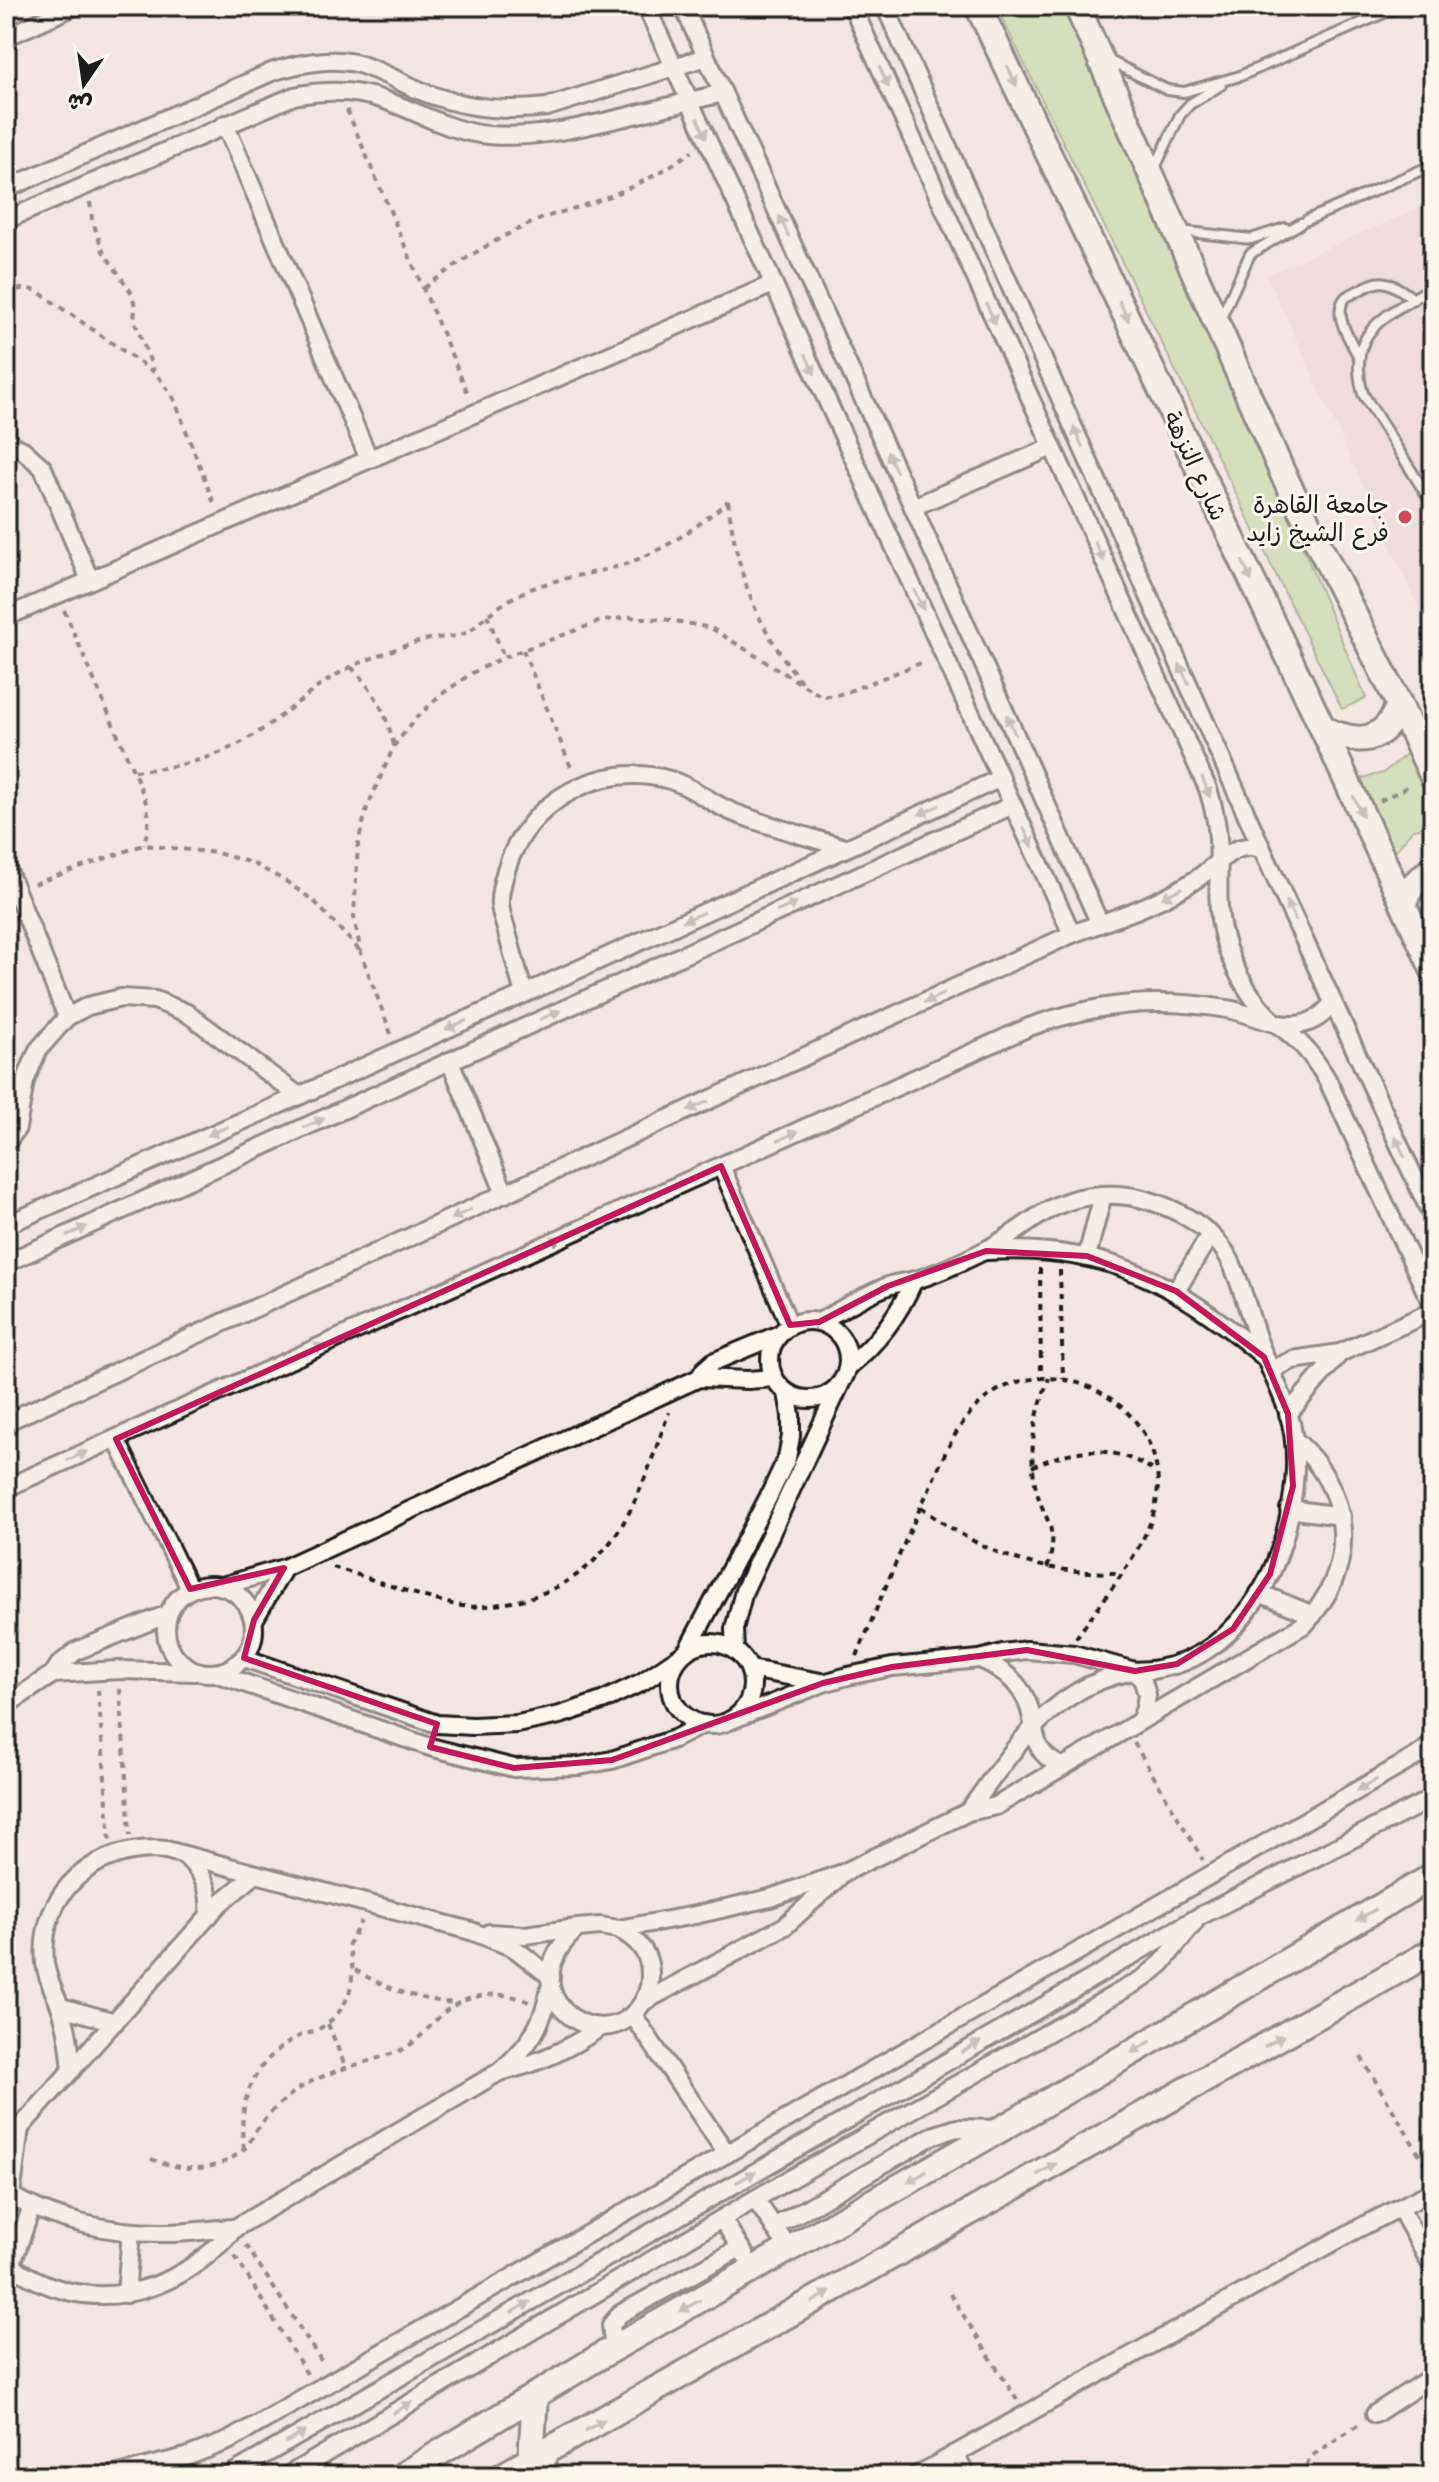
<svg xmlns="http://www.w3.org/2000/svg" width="1439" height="2482" font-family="'Playpen Sans','Playpen Sans Arabic',sans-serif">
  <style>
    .built { fill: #ead1d6 }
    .green { fill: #b4d791; stroke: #687a56; stroke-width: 2 }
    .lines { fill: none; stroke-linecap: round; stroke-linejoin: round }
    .lane-casing { stroke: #1c1c1c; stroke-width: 14 }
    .street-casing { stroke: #1c1c1c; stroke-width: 22 }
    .secondary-casing { stroke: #1c1c1c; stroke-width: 30 }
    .path { stroke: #1c1c1c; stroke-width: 4; stroke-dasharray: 6 6; stroke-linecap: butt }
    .lane { stroke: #fbf7ec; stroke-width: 8 }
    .street { stroke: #fbf7ec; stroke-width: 16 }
    .secondary { stroke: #fbf7ec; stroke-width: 24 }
    .oneway { fill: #97948e }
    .marked { fill: none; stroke: #c2185b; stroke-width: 6; stroke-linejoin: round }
    .poi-dot { fill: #d1495b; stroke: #fbf7ec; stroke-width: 3 }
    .labels { text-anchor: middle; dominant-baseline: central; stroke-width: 6; stroke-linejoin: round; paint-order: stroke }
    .street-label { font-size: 24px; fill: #1c1c1c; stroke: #fbf7ec }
    .poi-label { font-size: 24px; fill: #1c1c1c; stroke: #fbf7ec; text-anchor: end }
  </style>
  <rect width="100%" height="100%" fill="#f3e6e2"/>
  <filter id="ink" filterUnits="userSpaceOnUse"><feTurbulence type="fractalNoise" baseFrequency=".0125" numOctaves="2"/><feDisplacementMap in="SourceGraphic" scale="16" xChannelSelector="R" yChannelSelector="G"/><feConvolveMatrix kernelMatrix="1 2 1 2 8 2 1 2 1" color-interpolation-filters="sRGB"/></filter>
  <g filter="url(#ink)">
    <path class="built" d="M1433,202V639L1267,275Z"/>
    <g class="green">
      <path d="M996,6H1063L1218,346L1366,698L1342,709Z"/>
      <path d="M1409,752L1433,807V826L1413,829L1395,852L1359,779L1383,773Z"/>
    </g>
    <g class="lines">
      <g class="lane-casing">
        <g id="lane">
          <path d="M1106,59L1167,90L1184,92L1240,76L1400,6"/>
          <path d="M1155,168L1180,115L1190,104L1221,85"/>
          <path d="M1307,220L1433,165"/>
          <path d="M1180,231L1251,239L1285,228"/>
          <path d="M1433,286C1387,317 1345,328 1363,394L1433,505"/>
          <path d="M1220,320L1250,254L1301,223"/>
          <path d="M1358,356C1350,339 1331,313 1346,297C1382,279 1380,275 1414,299"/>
        </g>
      </g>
      <g class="street-casing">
        <g id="street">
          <path d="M646,6L1072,934"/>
          <path d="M683,6L913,507L1100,924"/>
          <path d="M852,6L1208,789C1213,805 1217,821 1218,838C1221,878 1213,907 1227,948C1236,974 1253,1002 1273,1021C1279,1026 1286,1030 1292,1036C1307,1048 1317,1063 1327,1079L1433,1307"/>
          <path d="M885,6L1262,849L1433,1218"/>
          <path d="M6,37L75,6"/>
          <path d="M225,124L369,459"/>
          <path d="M6,189L274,71C305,62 340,55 370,68C389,75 407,86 426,93C465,108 506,112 547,107L706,57"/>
          <path d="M6,220L294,96C324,90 354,89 384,100C420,112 450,132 488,135C534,139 577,128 621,118C655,110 689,101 723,93"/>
          <path d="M6,442L23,450L43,468L90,580"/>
          <path d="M913,507L1052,447"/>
          <path d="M6,617L773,284"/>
          <path d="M6,866L67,1017"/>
          <path d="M524,994C518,972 512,951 506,929C504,922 501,913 500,905C499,894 503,880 506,870C527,801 601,760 670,780C695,787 712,805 735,813C771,827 809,837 845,848"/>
          <path d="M450,1061L505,1194"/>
          <path d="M6,1144L17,1128L25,1081L38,1050L67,1017L88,1006L121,998L155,1000L187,1013L299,1096"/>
          <path d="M721,1166L790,1326"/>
          <path d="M6,1225L299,1096L1001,778"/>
          <path d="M987,1251C1107,1244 1174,1282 1263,1356"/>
          <path d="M1087,1256L1103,1195"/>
          <path d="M6,1263L1013,805"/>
          <path d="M1176,1291L1210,1235"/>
          <circle cx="809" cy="1360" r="39"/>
          <path d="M819,1322C841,1310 864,1295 888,1286C896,1283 904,1282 912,1281C934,1275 964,1261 984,1251C1029,1229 1045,1198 1102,1195C1147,1192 1208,1218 1230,1260C1242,1285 1249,1314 1258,1340C1267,1364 1280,1388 1288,1412C1305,1465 1289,1546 1260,1593C1236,1631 1203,1662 1157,1669C1149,1671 1141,1670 1133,1671C1114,1675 1093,1682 1077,1692C1030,1720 1000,1768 968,1812"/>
          <path d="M848,1367C878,1343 898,1316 914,1280"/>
          <path d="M1271,1370L1293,1360L1340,1353L1433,1311"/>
          <path d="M699,1378L704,1370L713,1362L780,1334"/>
          <path d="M1288,1414L1340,1353"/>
          <path d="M6,1422L1072,934C1115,918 1160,904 1198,878C1220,863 1233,840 1262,849"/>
          <path d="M116,1439L190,1589"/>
          <path d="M6,1488L1029,1027C1098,1003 1155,997 1227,1009C1248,1012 1271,1026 1292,1025C1311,1025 1322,1016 1333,1003"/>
          <path d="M1289,1509L1341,1516"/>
          <circle cx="210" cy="1629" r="44"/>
          <path d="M222,1586L284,1568L699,1378L748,1380L774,1378"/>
          <path d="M1259,1593L1313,1615"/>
          <path d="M254,1620L284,1568"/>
          <circle cx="711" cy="1684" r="41"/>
          <path d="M688,1649L768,1498L787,1458L791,1436V1415L787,1393"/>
          <path d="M735,1650L734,1629L744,1591L840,1385"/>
          <path d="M244,1658L437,1724L473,1726L517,1724L560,1715L602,1701L642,1682L679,1657"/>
          <path d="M980,1659C1003,1669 1021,1683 1029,1707C1038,1735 1030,1751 1061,1766"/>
          <path d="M750,1669L821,1682"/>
          <path d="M215,1673L430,1747L514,1768L579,1766L612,1760L674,1739L704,1724"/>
          <path d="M53,1674L118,1670L195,1672"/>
          <path d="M6,1705L53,1674L59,1665L76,1651L168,1614"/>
          <path d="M729,1721L823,1683L848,1676L892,1667L980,1659L1003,1653L1027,1650L1074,1654L1135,1671L1143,1681L1147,1695L1145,1708L1140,1721"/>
          <path d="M184,1855C204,1873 211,1889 209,1916"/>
          <path d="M618,1929C637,1939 651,1953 650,1976C650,1989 646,2000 637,2010C595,2059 505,1991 578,1928L600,1926L618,1929L695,1915L770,1898L843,1873L968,1812L996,1806L1305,1624C1360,1564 1352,1492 1294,1439"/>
          <path d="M489,1933L525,1935L577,1928"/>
          <path d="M645,2001L785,1926L838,1878"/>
          <path d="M61,2007L115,2022"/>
          <path d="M633,2015L727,2154"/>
          <path d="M72,2070C70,2050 68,2029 61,2009C56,1994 47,1980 45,1963C38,1891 98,1843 166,1850L471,1931L514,1948L551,1977"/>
          <path d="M504,2071C541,2063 570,2048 601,2027"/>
          <path d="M6,2135L20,2128L219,1904L256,1874"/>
          <path d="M6,2193C53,2221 112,2234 167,2233C189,2233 212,2229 235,2228"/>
          <path d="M11,2196L20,2128"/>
          <path d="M755,2199L790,2250"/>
          <path d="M1400,2208L1433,2268"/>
          <path d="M722,2219L745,2255"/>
          <path d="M774,2227L932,2136L957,2128L999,2129"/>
          <path d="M6,2262C84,2319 174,2299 235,2228L499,2072C529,2047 542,2027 550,1988"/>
          <path d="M11,2266L32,2206"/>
          <path d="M126,2294L131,2232"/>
          <path d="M614,2348L611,2325L620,2314L740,2248"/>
          <path d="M1375,2414L1433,2376"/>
          <path d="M954,2454L967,2476"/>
          <path d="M111,2476L186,2457L228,2441L1417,1756L1433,1744"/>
          <path d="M228,2476L1200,1916L1433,1798"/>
          <path d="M287,2476L755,2199L1144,1978L1162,1963L1194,1923"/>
          <path d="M543,2476L549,2451"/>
          <path d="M916,2476L1357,2229L1433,2191"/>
        </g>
      </g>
      <g class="secondary-casing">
        <g id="secondary">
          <path d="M978,6L1323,729L1433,969"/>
          <path d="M1077,6L1283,474L1399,704L1433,777"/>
          <path d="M1323,729C1358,745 1385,744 1399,704"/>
          <path d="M1403,904L1412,886L1433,868"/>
          <path d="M531,2461L535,2395"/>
          <path d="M401,2476L614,2348L1001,2129L1433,1876"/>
          <path d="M502,2476L1433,1951"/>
        </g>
      </g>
      <g class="path">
        <path d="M347,110L469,396"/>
        <path d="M90,202L92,219L103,251L131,292L135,306L134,320L154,371"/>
        <path d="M424,288C461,260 498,237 541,219C556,213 573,209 588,204C626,191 660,175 692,151"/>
        <path d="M6,293C19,289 28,286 40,293L155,373L165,385L174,399L215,506"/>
        <path d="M728,501C738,578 755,624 803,684"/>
        <path d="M64,610L144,796C150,815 150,827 143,845"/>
        <path d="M487,615L504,657"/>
        <path d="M523,650L572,770"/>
        <path d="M351,667C375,691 387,714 394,746"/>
        <path d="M134,771C187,767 226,756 270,724C298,704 322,680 355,665C379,655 404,645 429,639C441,637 455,638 466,633C474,630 481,619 489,614C503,603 519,593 536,587C563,577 592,574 619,566C661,553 695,529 728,501"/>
        <path d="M1380,801L1411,785"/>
        <path d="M34,884L143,845L217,853L252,863L284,880L314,901L360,951"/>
        <path d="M391,1034L361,953L354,917L358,843L367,808L394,746L416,718L442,694L472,673L504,657L601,621L630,617L670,620L711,628L821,696H834L847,692L926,661"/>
        <path d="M1040,1268L1041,1379"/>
        <path d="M1060,1270L1063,1379"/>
        <path d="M1032,1467C1079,1445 1112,1445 1157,1472"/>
        <path d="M921,1507C986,1556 1038,1573 1120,1573"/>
        <path d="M333,1567C373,1579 416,1596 456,1605C475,1609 498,1605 517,1601C618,1577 638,1497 669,1412"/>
        <path d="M1047,1568C1062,1526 1041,1519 1035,1483C1028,1446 1036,1413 1049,1378"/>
        <path d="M857,1656C880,1600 903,1544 929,1489C942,1460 954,1429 977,1406C1046,1339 1169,1402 1157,1497C1152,1542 1103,1599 1076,1638"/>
        <path d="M120,1689L130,1836"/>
        <path d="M98,1690L110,1840"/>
        <path d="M1134,1743L1203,1860"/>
        <path d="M355,1970C387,1989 418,2000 455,2003"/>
        <path d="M328,2024L345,2066"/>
        <path d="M1361,2057L1430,2172"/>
        <path d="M244,2149C237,2103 252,2063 294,2039C301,2034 310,2034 317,2030C349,2013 359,1979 348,1946L361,1921"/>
        <path d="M151,2159C182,2171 215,2174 243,2150C250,2144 254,2133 260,2125C271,2111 285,2098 300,2088C331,2069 364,2064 397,2052C416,2044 425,2031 439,2017C462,1994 500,1988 529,2002"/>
        <path d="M246,2245L324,2365"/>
        <path d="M235,2256L307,2374"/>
        <path d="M950,2294L1017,2400"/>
        <path d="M1302,2476L1310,2457L1361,2423"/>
      </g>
      <use href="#lane" class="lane"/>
      <use href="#street" class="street"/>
      <use href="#secondary" class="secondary"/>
    </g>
    <defs><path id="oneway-solid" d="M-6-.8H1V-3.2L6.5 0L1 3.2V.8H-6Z" transform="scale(2)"/></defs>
    <g class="oneway">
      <use href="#oneway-solid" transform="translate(1012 76) rotate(65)"/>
      <use href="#oneway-solid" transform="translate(884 77) rotate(66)"/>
      <use href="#oneway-solid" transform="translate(702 128) rotate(66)"/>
      <use href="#oneway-solid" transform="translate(784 226) rotate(-115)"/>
      <use href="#oneway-solid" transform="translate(1124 311) rotate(65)"/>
      <use href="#oneway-solid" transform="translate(991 314) rotate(66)"/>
      <use href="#oneway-solid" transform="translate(810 364) rotate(65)"/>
      <use href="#oneway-solid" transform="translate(1078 437) rotate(-114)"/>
      <use href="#oneway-solid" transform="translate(892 462) rotate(-115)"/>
      <use href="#oneway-solid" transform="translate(1099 551) rotate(65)"/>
      <use href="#oneway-solid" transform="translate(1247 571) rotate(65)"/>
      <use href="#oneway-solid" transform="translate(919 600) rotate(65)"/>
      <use href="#oneway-solid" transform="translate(1184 674) rotate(-114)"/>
      <use href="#oneway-solid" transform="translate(1011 725) rotate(-114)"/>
      <use href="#oneway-solid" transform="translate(1206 787) rotate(69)"/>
      <use href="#oneway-solid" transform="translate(1358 806) rotate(65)"/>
      <use href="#oneway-solid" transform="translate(929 810) rotate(156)"/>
      <use href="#oneway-solid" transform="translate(1028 837) rotate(65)"/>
      <use href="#oneway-solid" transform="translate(1172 893) rotate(152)"/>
      <use href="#oneway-solid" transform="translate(787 907) rotate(-24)"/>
      <use href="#oneway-solid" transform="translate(1291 911) rotate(-115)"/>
      <use href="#oneway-solid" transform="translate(693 917) rotate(156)"/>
      <use href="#oneway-solid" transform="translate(934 998) rotate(155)"/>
      <use href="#oneway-solid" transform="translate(550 1015) rotate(-24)"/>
      <use href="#oneway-solid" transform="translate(456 1025) rotate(156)"/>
      <use href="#oneway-solid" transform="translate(698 1106) rotate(155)"/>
      <use href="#oneway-solid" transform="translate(314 1123) rotate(-24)"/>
      <use href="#oneway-solid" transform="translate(218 1131) rotate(156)"/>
      <use href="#oneway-solid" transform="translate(788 1136) rotate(-24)"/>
      <use href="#oneway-solid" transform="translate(1400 1147) rotate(-115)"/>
      <use href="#oneway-solid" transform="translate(461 1214) rotate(155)"/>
      <use href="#oneway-solid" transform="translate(77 1231) rotate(-24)"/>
      <use href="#oneway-solid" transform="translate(551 1242) rotate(-24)"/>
      <use href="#oneway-solid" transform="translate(314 1349) rotate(-24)"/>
      <use href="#oneway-solid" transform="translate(77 1456) rotate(-24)"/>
      <use href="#oneway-solid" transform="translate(1367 1785) rotate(150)"/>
      <use href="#oneway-solid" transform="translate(1366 1915) rotate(150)"/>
      <use href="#oneway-solid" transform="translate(1274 2041) rotate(-30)"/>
      <use href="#oneway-solid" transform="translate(971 2047) rotate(-30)"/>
      <use href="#oneway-solid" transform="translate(1141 2047) rotate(150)"/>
      <use href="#oneway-solid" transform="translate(1047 2169) rotate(-30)"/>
      <use href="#oneway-solid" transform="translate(746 2177) rotate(-30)"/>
      <use href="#oneway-solid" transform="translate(917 2177) rotate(150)"/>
      <use href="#oneway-solid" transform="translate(821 2297) rotate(-30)"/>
      <use href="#oneway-solid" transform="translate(690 2306) rotate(151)"/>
      <use href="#oneway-solid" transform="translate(521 2307) rotate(-30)"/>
      <use href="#oneway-solid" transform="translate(402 2408) rotate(-31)"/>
      <use href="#oneway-solid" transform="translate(595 2425) rotate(-30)"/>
      <use href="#oneway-solid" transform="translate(296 2437) rotate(-30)"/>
    </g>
  </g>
  <path d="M0 0H1439V2482H0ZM721,1166L790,1325L819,1322L888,1286L986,1251L1087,1256L1176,1291L1264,1357L1288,1414L1293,1486L1270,1574L1233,1629L1177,1664L1135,1671L1027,1650L892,1667L823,1683L612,1760L514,1768L430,1747L437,1724L244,1658L254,1620L284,1568L190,1589L116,1439Z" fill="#f3e6e2" fill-opacity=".55" fill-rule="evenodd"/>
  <path class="marked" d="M721,1166L790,1325L819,1322L888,1286L986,1251L1087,1256L1176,1291L1264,1357L1288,1414L1293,1486L1270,1574L1233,1629L1177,1664L1135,1671L1027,1650L892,1667L823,1683L612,1760L514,1768L430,1747L437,1724L244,1658L254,1620L284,1568L190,1589L116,1439Z"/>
  <circle class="poi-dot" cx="1405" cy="517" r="8"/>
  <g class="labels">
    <g class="street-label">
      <text transform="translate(1197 465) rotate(65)">شارع النزهة</text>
    </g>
    <g class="poi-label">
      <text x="1389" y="503">جامعة القاهرة<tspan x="1389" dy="28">فرع الشيخ زايد</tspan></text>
    </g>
  </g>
  <rect width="1439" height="2482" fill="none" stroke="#fbf7ec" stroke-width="32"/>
  <rect x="16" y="16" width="1407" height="2450" fill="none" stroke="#1c1c1c" stroke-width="3" filter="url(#ink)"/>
  <g transform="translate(84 84) rotate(193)" stroke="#fbf7ec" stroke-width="6" paint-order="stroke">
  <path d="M0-6L14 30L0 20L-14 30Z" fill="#1c1c1c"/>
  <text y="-12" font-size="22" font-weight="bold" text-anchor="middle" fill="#1c1c1c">ش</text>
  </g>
</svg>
